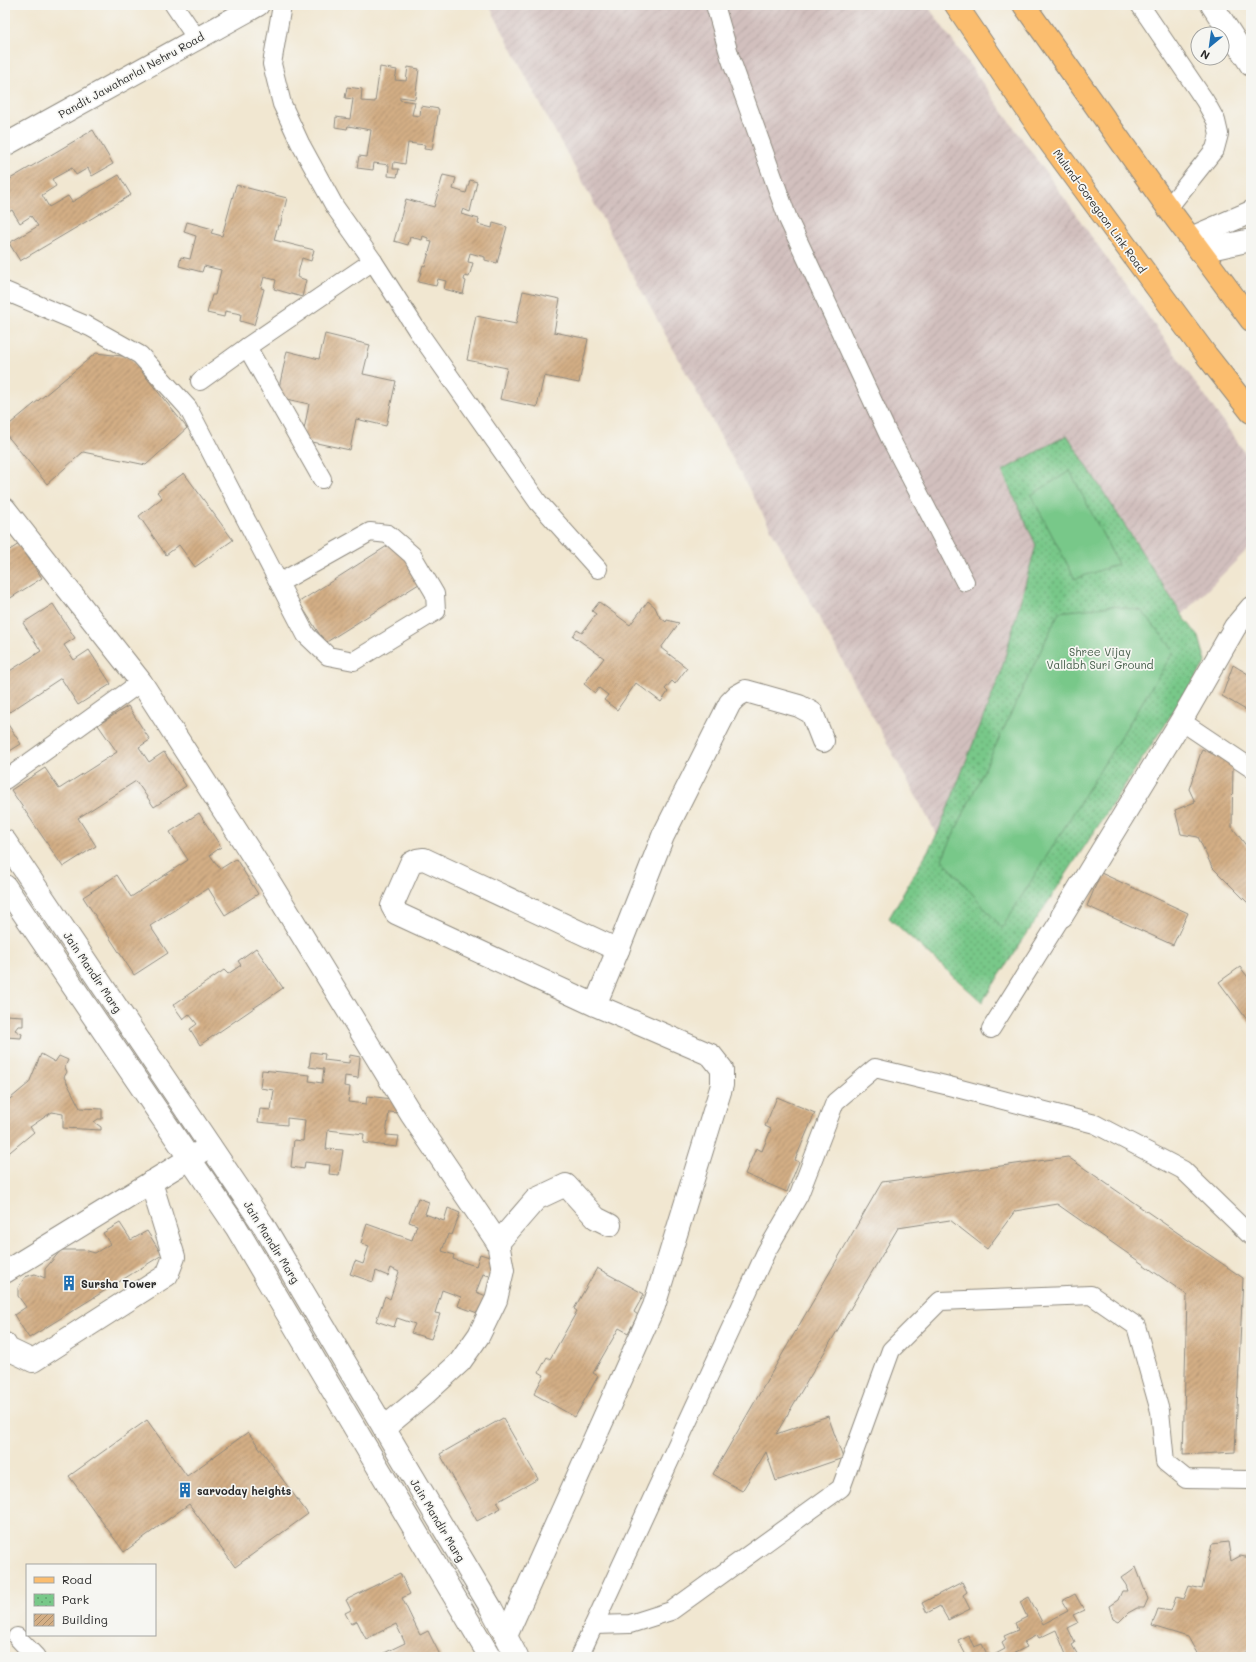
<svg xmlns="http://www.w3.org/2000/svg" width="1256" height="1662" font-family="Mali,sans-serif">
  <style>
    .industrial { fill: url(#industrial-furrows) }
    .park { fill: url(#park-dots); stroke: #527a5a }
    .pitch { fill: #78c889; stroke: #527a5a }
    .building { fill: url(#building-hatch) }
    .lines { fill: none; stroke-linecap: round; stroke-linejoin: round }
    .service-casing { stroke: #8e897e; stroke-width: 20 }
    .minor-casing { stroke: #8e897e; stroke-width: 24 }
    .tertiary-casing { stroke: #8e897e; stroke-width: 24 }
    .primary-casing { stroke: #8e897e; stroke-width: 24 }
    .service { stroke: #fff; stroke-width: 18 }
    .minor { stroke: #fff; stroke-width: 22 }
    .tertiary { stroke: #fff; stroke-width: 22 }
    .primary { stroke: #fbbd6e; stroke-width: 22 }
    .labels { text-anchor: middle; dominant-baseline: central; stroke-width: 3.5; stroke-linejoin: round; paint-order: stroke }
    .street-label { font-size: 11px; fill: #2b2b2b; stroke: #f6f6f2 }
    .park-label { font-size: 11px; fill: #425a47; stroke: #f6f6f2 }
    .poi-label { font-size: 11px; font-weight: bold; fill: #2b2b2b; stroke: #f6f6f2; text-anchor: start }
  </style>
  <defs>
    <pattern id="industrial-furrows" width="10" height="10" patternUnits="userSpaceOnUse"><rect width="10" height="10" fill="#d1bfbd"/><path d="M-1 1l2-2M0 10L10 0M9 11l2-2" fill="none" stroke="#b4a4a3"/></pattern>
    <pattern id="park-dots" width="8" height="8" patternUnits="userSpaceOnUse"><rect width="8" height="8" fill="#78c889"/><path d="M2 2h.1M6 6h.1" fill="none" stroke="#63a370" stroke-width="1.8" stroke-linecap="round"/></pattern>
    <pattern id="building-hatch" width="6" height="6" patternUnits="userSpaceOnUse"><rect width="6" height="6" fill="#d3ae85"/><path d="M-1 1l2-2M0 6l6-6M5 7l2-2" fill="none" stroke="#ab8e6d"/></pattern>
  </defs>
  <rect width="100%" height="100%" fill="#f6f6f2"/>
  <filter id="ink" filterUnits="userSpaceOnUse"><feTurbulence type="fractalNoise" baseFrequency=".025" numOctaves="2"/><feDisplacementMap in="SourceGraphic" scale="8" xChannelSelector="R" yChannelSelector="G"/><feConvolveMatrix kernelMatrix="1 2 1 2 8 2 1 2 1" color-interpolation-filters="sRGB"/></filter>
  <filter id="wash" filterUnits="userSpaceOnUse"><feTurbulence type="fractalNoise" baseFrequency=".012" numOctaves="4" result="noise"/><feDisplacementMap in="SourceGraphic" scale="16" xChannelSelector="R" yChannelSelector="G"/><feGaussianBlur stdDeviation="0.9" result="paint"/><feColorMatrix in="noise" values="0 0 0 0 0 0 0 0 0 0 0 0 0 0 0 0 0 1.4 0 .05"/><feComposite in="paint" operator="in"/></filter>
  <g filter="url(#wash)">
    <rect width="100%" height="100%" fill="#f1e7d1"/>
    <path class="industrial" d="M489,5H927L1251,461V546L1182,615L1067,435L1002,471L1036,545L1000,675L937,835L545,113Z"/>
    <path class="park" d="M1067,435L1182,615L1199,637L1206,662L982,1002L889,918L937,835L1000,675L1036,545L1002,471Z"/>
    <g class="pitch">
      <path d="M1070,471L1118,564L1075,579L1031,495Z"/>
      <path d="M1114,606L1142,611L1174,651L1002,928L942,859L1059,612Z"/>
    </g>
    <g id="blocks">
      <g class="building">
        <path d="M380,67L397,70L395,80L406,81L408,67L419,69L415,99L400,97V100L415,102L412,115L420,116L421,106L439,109L432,150L424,149L425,145L408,143L405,164L394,162L393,169H399L397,177L388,176L389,165L374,163L373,170L357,168L359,156L367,157L371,130L348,126L347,129L335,127L336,117L350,119L353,99L345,98L347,87L362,89L361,101L375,102Z"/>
        <path d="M93,130L113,164L92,176L88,168L76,175L72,168L52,179L56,186L42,195L49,207L68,196L72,202L119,175L131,195L20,261L9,243L38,226L31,216L20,223L12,210L7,213L5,209V182Z"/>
        <path d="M443,175L456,178L453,189L466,193L470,180L477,182L470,212L463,209L461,214L479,219L478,224L492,228L493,223L507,227L497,263L485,260V257L470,253L468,262L473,263L469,277L465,276L464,280L466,281L463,294L444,289L446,281L438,279L436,286L418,282L423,265L425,266L432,242L428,241V238L423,236L422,240L410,237L408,245L394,241L406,199L434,207Z"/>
        <path d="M236,185L287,198L280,226L278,225L274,240L314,250L311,261L302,258L297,277L306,280L302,297L274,289L276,280L264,277L261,288L264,289L254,325L240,321L241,314L225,311L224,317L207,313L212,295H215L221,270L204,266L202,272L179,266L181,257L190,259L196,236L184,232L187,222L213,229L211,233L222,236Z"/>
        <path d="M523,291L560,299L554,332L588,339L579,383L544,376L537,407L500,399L507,368L467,360L476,316L516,324Z"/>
        <path d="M325,334L370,345L363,374L396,381L386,426L356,419L350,450L302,440L309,404L277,397L287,351L319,359Z"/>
        <path d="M96,353L130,357L187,428L146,465L83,452L47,484L5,433V428Z"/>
        <path d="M184,473L233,540L195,567L179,545L166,555L139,516L162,498L157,492Z"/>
        <path d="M395,541L422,582L325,643L299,602Z"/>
        <path d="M19,544L42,578L9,599L5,593V553Z"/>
        <path d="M648,601L655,607L659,616L666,622L667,620L679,623L661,648L687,668L675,684L672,681L665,689L668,692L661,702L636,683L617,710L604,700L608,695L599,688L595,693L584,684L604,658L573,636L577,630L582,633L596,614L592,611L599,602L630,625Z"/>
        <path d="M53,604L75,638L64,645L74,660L89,650L111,684L78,705L61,678L5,715V674L41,651L23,623Z"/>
        <path d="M1233,665L1248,674L1251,667V713L1222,696Z"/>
        <path d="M128,706L150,740L139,747L149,762L164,752L186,786L154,807L136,781L78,818L96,846L63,867L11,790L45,768L59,789L117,752L98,725Z"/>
        <path d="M5,720L21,744L5,754Z"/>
        <path d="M1202,749L1233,763L1232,827L1251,852V906L1212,867L1198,837L1181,834L1175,810L1195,802L1189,789Z"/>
        <path d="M199,813L221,847L210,855L220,869L236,859L258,894L225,915L208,888L150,926L168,953L134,975L83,897L117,875L131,897L188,860L170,832Z"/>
        <path d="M1101,873L1188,913L1173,945L1087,906Z"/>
        <path d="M256,948L283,988L200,1045L190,1029L197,1024L189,1014L183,1019L173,1005L224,970L228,974L241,965L238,961Z"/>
        <path d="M1240,967L1251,981V1025L1219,982Z"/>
        <path d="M5,1015L23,1016V1026H18L15,1030L22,1034L21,1038L5,1037Z"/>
        <path d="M311,1052L325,1054L324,1060L349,1063L350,1055L360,1057L358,1078L345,1076L344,1086L350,1087L348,1102L366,1104L367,1096L401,1100L399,1113L389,1112L386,1135L399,1136L397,1147L363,1143L364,1134L328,1130L326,1149L343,1150L339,1175L329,1174L330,1165L305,1162L304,1169L291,1167L294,1140L303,1141L305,1120L287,1118V1125L258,1122L260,1109L271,1110L274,1090L260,1088L262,1070L310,1075L309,1081L322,1083L324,1069L309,1067Z"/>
        <path d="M41,1054L55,1062L59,1056L68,1060L65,1067L67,1072L64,1077L80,1108L102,1109V1119H98L94,1122L101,1127V1130L63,1128V1114L52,1112L30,1127L34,1132L5,1156V1103L29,1083Z"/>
        <path d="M777,1097L815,1113L795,1160L799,1162L787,1192L745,1174L756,1148L762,1151L771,1129L765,1126Z"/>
        <path d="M1068,1157L1243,1278L1235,1452L1183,1455L1187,1295L1057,1204L1015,1211L987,1249L950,1220L898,1228L776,1434L828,1416L843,1458L776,1481L766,1452L742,1491L713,1474L882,1182Z"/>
        <path d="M418,1198L429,1202L425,1214L444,1221L448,1208L460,1213L452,1235L448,1234L442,1251L454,1255L453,1259L476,1266L480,1254L499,1260L493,1277L483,1274L476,1292L489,1297L483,1315L458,1306L461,1297L442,1290L435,1313L440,1314L431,1339L411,1333L415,1324L397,1318L394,1327L376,1321L385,1296L390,1299L399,1272L391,1268L388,1276L376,1271L373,1282L350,1274L355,1261L363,1264L369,1246L361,1243L367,1224L412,1240L417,1225L409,1222Z"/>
        <path d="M120,1223L131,1240L147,1231L162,1255L29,1338L14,1315L26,1307L18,1296V1288L25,1277L35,1274L45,1278V1269L61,1250H84L95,1253L110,1244L103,1233Z"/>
        <path d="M597,1268L644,1294L634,1312L638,1315L628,1333L619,1328L593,1373L598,1376L575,1417L534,1394L544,1375L539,1372L547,1357L550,1359L577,1311L574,1309Z"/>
        <path d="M503,1418L538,1479L497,1502L501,1508L477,1521L440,1454Z"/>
        <path d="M147,1420L187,1476L248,1432L308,1514L235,1567L189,1504L124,1552L69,1476Z"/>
        <path d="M1228,1542L1231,1561L1240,1556L1251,1558V1649L1238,1657H1199L1188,1637L1152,1626L1158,1609L1171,1611L1176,1597L1184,1599L1189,1586L1202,1589L1212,1544Z"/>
        <path d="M1136,1567L1148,1599L1144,1608H1137L1128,1613L1119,1622L1113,1619L1109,1606L1118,1600L1122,1591H1128L1126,1585L1121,1578Z"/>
        <path d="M400,1573L410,1594L402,1598L420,1635L428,1631L441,1657H376L405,1643L396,1624L366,1639L357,1621L351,1624L345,1613L351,1610L346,1600Z"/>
        <path d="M962,1582L967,1592L963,1595L970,1609L948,1620L940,1606L927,1613L922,1603Z"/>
        <path d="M1075,1594L1084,1610L1073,1615L1078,1623L1068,1628L1075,1643L1072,1645L1079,1657H1067L1056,1630L1039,1638L1037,1635L1024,1642L1027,1647L1006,1657H990L1005,1649L1002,1643L1006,1640L1004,1636L1018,1630L1015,1623L1027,1617L1020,1602L1029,1597L1043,1624L1068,1611L1062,1601Z"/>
        <path d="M968,1635L974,1647L982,1644L988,1656L967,1657L958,1640Z"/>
      </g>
    </g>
  </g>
  <g filter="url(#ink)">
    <use href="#blocks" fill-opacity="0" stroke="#8e897e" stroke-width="1"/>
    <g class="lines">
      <g class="service-casing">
        <g id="service">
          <path d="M174,5L197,39"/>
          <path d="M282,5L272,64L282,104L300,143L335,207L373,261L417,330L538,502L598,569"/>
          <path d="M715,5L730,57L788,219L889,436L965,582"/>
          <path d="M1140,5L1205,101L1216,121L1219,134L1215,149L1168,208"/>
          <path d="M5,291L90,327L140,355L188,408L306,635L328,656L354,661L436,611L435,594L412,555L388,534L370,532L279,583"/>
          <path d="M247,347L322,479"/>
          <path d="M200,381L247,347L373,261"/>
          <path d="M1181,721L1251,768"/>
          <path d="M5,780L141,682"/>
          <path d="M991,1029L1062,916"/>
          <path d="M594,1625L630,1624L671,1611L841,1488L891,1350L940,1301L1091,1295L1136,1326L1160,1411L1165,1462L1186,1479L1249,1480L1251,1479"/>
          <path d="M17,1637L36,1657"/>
          <path d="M579,1657L766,1252L799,1195L835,1102L875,1068L949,1086L1095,1124L1183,1170L1251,1236"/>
        </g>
      </g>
      <g class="minor-casing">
        <g id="minor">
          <path d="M1212,5L1251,65"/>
          <path d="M1191,238L1251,212"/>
          <path d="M1201,251L1251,240"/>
          <path d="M5,509L141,682L272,886L411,1114L498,1243L503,1270L496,1300L479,1335L460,1362L425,1394L384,1428"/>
          <path d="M1062,916L1181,721L1235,627L1251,608"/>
          <path d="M618,950L663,836L730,703L737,696L746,691L799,706L812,713L823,741"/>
          <path d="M498,1243L536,1199L566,1185L596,1218L610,1225"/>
          <path d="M5,1272L210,1146"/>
          <path d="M5,1344L8,1349L33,1361L167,1275L174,1257L151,1182"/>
          <path d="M506,1636L654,1306L722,1085V1069L711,1055L595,1005L396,913L392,906L411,863L417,860L424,859L618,950L595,1005"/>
        </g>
      </g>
      <g class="tertiary-casing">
        <g id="tertiary">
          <path d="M5,145L258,5"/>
          <path d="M5,841L264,1226L491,1608L517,1657"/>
          <path d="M5,886L236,1227L490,1657"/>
        </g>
      </g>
      <g class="primary-casing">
        <g id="primary">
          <path d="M956,5L1042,132L1207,356L1251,412"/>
          <path d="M1024,5L1168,208L1251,320"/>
        </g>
      </g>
      <use href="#service" class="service"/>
      <use href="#minor" class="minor"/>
      <use href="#tertiary" class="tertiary"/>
      <use href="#primary" class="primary"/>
    </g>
  </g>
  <defs>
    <g id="building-bare" transform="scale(1.2)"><path d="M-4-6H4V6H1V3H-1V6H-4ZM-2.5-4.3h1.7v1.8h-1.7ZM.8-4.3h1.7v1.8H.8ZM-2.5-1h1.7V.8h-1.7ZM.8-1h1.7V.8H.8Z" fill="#1f6fb2" stroke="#f6f6f2" stroke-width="2.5" paint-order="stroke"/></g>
  </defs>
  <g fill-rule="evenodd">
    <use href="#building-bare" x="69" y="1283"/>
    <use href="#building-bare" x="185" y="1490"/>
  </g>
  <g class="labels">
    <g class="street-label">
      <text transform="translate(131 75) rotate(-29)">Pandit Jawaharlal Nehru Road</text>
      <text transform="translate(1100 211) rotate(54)">Mulund-Goregaon Link Road</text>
      <text transform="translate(93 972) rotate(56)">Jain Mandir Marg</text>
      <text transform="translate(272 1242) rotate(58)">Jain Mandir Marg</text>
      <text transform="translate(438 1520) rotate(59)">Jain Mandir Marg</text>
    </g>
    <g class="park-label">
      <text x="1100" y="651">Shree Vijay<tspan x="1100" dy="13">Vallabh Suri Ground</tspan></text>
    </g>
    <g class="poi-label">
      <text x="81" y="1283">Sursha Tower</text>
      <text x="197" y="1490">sarvoday heights</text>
    </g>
  </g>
  <rect width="1256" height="1662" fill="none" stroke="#f6f6f2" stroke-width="20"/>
  <rect x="26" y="1564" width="130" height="72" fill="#f6f6f2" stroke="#a5a5a2"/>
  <rect x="34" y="1577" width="20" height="6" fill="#fbbd6e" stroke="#a5a5a2"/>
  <text x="62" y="1584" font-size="12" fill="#2b2b2b">Road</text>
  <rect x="34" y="1594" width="20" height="12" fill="url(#park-dots)" stroke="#a5a5a2"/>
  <text x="62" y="1604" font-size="12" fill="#2b2b2b">Park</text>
  <rect x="34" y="1614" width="20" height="12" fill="url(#building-hatch)" stroke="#a5a5a2"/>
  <text x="62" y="1624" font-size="12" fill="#2b2b2b">Building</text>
  <g transform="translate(1210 46) rotate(209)"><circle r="19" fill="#f6f6f2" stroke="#a5a5a2"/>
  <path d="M0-3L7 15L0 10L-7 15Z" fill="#1f6fb2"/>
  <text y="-6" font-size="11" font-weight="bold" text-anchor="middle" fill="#2b2b2b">N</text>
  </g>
</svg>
